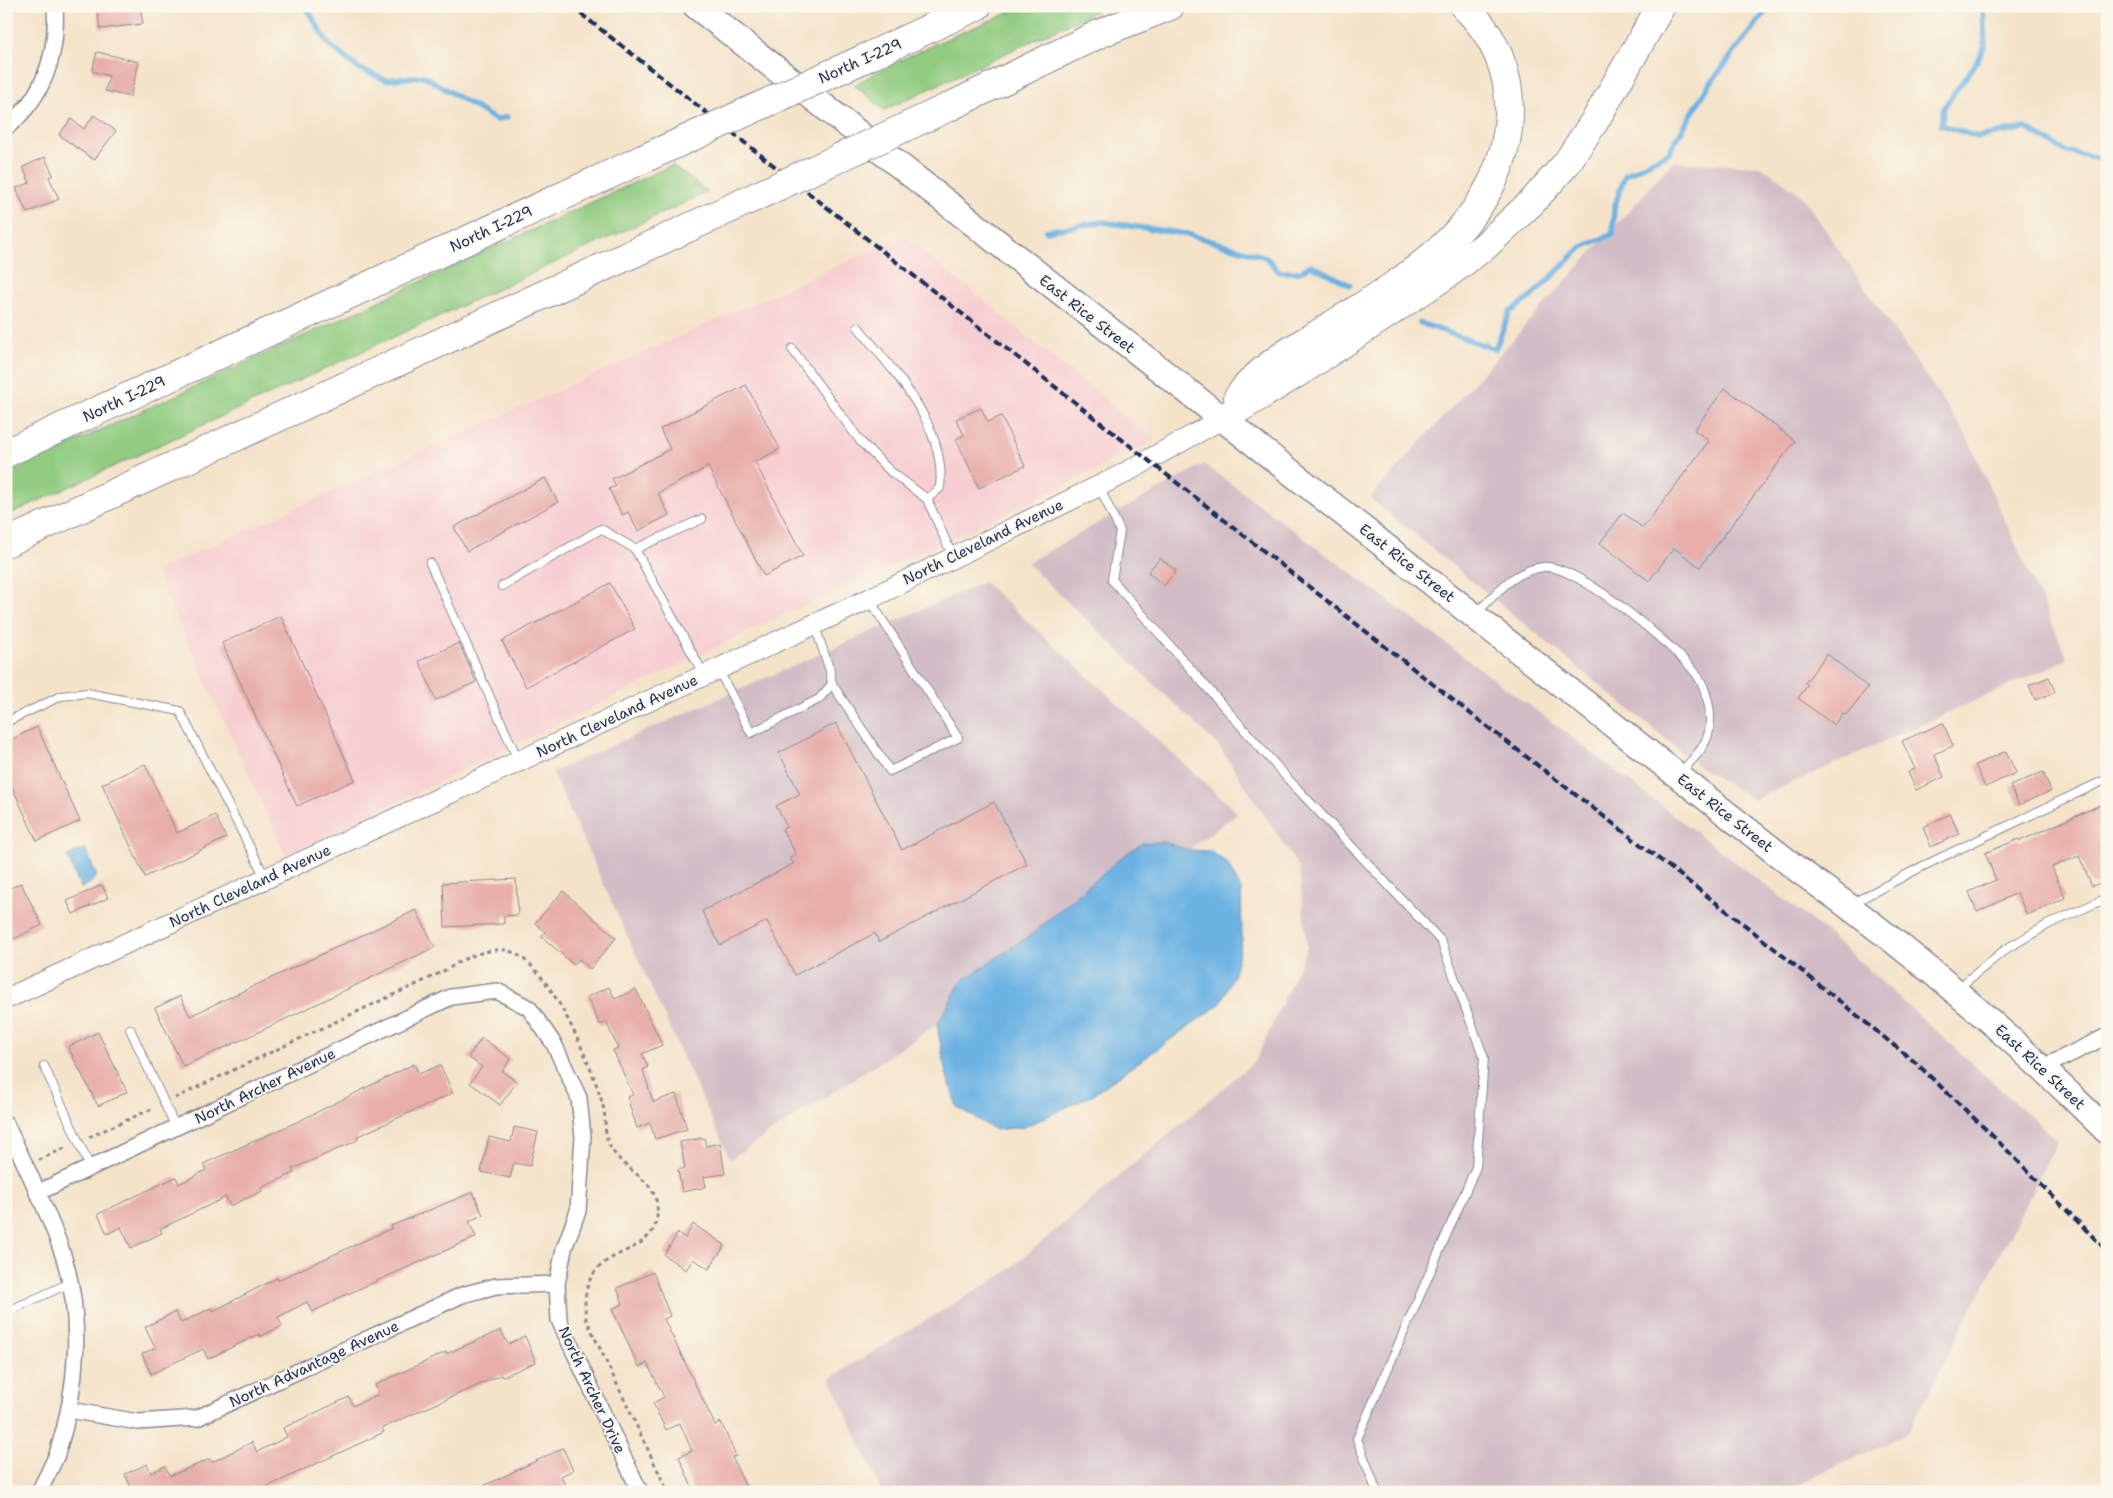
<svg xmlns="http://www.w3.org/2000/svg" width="2113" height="1498" font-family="'Shantell Sans',sans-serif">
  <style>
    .built { fill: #f7cfd2 }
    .industrial { fill: #d2bdc6 }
    .green { fill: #91cc81; stroke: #567e70 }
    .water { fill: #6cb2e3; stroke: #4470a0 }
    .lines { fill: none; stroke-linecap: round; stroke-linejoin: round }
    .stream { stroke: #6cb2e3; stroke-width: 5.5 }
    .building { fill: #e8afaa }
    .service-casing { stroke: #888994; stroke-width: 10 }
    .minor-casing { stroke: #888994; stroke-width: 18 }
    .tertiary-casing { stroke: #888994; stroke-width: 22 }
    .primary-casing { stroke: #888994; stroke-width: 28 }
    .motorway-casing { stroke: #888994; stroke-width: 30 }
    .path { stroke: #888994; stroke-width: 3; stroke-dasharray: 4 4; stroke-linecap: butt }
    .service { stroke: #fff; stroke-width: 8 }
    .minor { stroke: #fff; stroke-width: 15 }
    .tertiary { stroke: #fff; stroke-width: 20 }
    .primary { stroke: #fff; stroke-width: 25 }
    .motorway { stroke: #fff; stroke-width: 28 }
    .rail { stroke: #1b2f5e; stroke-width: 4; stroke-dasharray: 8 4; stroke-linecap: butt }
    .motorway-bridge-casing { stroke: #888994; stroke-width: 30; stroke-linecap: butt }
    .motorway-bridge { stroke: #fff; stroke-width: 28 }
    .labels { text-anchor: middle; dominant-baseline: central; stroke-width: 4; stroke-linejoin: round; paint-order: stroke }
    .street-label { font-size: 15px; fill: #1b2f5e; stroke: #fbf7ec }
  </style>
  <rect width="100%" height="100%" fill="#fbf7ec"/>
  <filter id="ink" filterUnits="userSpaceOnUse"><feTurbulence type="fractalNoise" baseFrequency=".02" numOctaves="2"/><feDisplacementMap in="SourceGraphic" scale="10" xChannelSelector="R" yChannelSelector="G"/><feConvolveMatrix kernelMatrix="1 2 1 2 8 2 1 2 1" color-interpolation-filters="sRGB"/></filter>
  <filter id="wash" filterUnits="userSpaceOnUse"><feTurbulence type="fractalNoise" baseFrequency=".0096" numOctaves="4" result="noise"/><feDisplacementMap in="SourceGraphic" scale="20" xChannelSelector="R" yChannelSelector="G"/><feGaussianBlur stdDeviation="1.12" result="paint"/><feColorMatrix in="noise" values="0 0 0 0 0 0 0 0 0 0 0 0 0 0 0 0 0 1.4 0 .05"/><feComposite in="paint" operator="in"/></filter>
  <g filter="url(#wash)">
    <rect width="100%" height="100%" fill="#f4e3c9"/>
    <path class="built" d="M904,236L1155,440L986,523L762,625L286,856L155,571Z"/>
    <g class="industrial">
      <path d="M1673,162L1761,166L1801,195L1965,433L2068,659L1754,800L1700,767L1370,498Z"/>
      <path d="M1204,464L1557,726L1825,931L2058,1141L1908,1433L1783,1492H882L830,1378L1005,1273L1256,1060L1307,948L1299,868L1219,746L1027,563Z"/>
      <path d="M984,582L1238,813L1043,956L730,1159L552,772Z"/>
    </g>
    <g class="green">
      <path d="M1025,6H1107L884,110L854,85C909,53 967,30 1025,6Z"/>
      <path d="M672,165L708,192L6,516V474Z"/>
    </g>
    <g class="water">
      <path d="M1164,842L1188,850L1210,851L1227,863L1241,889L1242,940L1234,974L1220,1004L1091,1096L1024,1127L995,1130L957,1107L945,1069L937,1025L961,982L1032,934L1123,856L1143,843Z"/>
      <path d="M85,848L97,876L90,883L81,888L67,856Z"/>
    </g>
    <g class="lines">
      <g class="stream">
        <path d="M303,6L308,10L328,44L358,68L386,80L424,76L496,120L507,117"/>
        <path d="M1981,6L1983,9L1985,46L1974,66L1944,107L1941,125L1978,137L2026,128L2067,152L2107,159"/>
        <path d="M1046,231L1102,222L1187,234L1266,257L1279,272H1300L1311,265L1350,285"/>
        <path d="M1420,323L1495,349L1510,312L1531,297L1582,247L1613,234L1614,208L1625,175L1669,152L1709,85L1770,6"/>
      </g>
    </g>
    <g id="blocks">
      <g class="building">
        <path d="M115,6H140L143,24L100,29L97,10Z"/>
        <path d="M97,52L139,62L130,97L105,91L109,76L92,71Z"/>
        <path d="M94,115L116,131L94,160L59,135L71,119L84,129Z"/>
        <path d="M45,157L53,175L49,177L59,199L27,213L16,188L30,183L23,167Z"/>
        <path d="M746,385L780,449L755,462L803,556L764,576L708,467L658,493L669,515L638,531L628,512L622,515L609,489L616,486L612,479L670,449L660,429Z"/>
        <path d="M1725,388L1795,441L1700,567L1674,548L1649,581L1600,543L1623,513L1643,528L1709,441L1694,430Z"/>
        <path d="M981,408L988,422L1001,416L1025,466L979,488L956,439L964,435L956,419Z"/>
        <path d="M545,478L558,502L467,551L454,527Z"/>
        <path d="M1160,558L1176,571L1164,586L1148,572Z"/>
        <path d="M610,583L635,629L526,687L502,641Z"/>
        <path d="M281,616L355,780L297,806L222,643Z"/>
        <path d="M459,643L476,682L436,700L419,661Z"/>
        <path d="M1827,654L1868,687L1846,715L1843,713L1834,725L1798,698L1808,685L1805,683Z"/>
        <path d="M2049,677L2055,692L2035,700L2029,685Z"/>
        <path d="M836,723L902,850L994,802L1027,864L879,942L875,933L795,975L767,921L720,945L702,911L793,864L790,857L796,854L782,829L787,827L776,806L800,794L779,753Z"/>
        <path d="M1943,723L1953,746L1934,754L1944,777L1916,790L1908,772L1915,769L1902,741Z"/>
        <path d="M37,727L80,821L37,841L6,774V742Z"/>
        <path d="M2006,751L2016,773L1985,787L1975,765Z"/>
        <path d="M145,764L177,833L215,815L226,838L145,877L102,784Z"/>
        <path d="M2043,772L2051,791L2019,805L2010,786Z"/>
        <path d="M2107,802V881L2092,886L2079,856L2052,867L2065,898L2027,915L2017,893L1977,912L1969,892L1996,880L1985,853L2019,839L2020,841Z"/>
        <path d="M1950,814L1959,834L1931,847L1923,827Z"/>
        <path d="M516,879L518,915L504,916V924L445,927L443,883Z"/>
        <path d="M21,883L42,925L6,943V890Z"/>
        <path d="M102,885L108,898L73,914L67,901Z"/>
        <path d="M563,891L616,938L590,969L579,959L574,965L541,936L545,932L535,923Z"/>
        <path d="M416,910L435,947L246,1038L183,1066L155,1008L180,996L190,1016Z"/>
        <path d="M609,987L615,999L636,989L662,1045L642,1054L648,1067L643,1070L653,1102L676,1094L687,1129L655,1139L650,1123L637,1128L627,1097L633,1095L613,1050L618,1048L606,1022L600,1025L587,997Z"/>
        <path d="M98,1032L127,1092L98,1106L68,1047Z"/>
        <path d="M482,1038L511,1059L502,1071L517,1082L500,1105L470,1083L482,1067L468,1057Z"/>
        <path d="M414,1064L419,1074L440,1065L453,1093L356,1137L358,1140L292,1169L294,1173L261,1188L262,1191L230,1206L226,1197L160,1229L162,1233L131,1248L121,1227L107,1234L98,1214L176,1177L179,1184L206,1170L203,1164L299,1121Z"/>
        <path d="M514,1127L538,1132L530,1166L514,1163L510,1178L481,1172L489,1137L511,1142Z"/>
        <path d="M704,1138L706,1146L720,1143L725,1174L704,1177L706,1187L682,1192L678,1170L685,1168L680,1142Z"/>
        <path d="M473,1192L483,1215L469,1221L476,1237L334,1300L335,1301L312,1312L307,1302L278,1317L282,1326L260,1337L259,1334L208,1359L203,1349L151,1374L142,1354L155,1348L145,1327L175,1312L181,1323L211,1308L213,1311L277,1278L278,1280L392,1228L391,1226Z"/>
        <path d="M693,1224L725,1245L709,1269L693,1259L686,1270L664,1255L678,1233L685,1238Z"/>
        <path d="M653,1272L670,1316L664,1319L715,1425L721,1422L736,1456L732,1457L748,1492H694L679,1457L692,1451L680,1423L666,1430L653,1403L664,1397L647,1363L639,1367L612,1309L623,1304L617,1288Z"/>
        <path d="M501,1330L508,1344L525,1336L536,1362L502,1377L501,1375L382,1428L384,1432L256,1492H133L125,1474L147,1464L151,1473L165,1466L170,1476L210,1459L212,1462L252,1442L257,1452L287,1437L283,1428L349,1397L353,1406L379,1394L375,1385L446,1352V1354Z"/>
        <path d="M563,1448L573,1470L561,1476L568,1492H471Z"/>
      </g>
    </g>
  </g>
  <g filter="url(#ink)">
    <use href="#blocks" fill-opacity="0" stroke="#888994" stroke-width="1"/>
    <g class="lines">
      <g class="service-casing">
        <g id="service">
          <path d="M858,327C894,372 947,426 940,488L927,499"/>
          <path d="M792,349L861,442L890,471L927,499L953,557"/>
          <path d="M1099,486L1120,531L1112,580L1288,779L1441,941L1484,1058L1476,1167L1357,1439L1377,1492"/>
          <path d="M635,549L702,519"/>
          <path d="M430,563L518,760"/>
          <path d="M502,586L601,529L635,549L704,675"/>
          <path d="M1476,614C1496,593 1513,571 1543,567C1576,563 1677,648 1697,675C1705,686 1711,708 1710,722C1710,744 1694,758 1680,773"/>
          <path d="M718,669L751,733L819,699L832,684L830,671L815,626"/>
          <path d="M832,684L890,771L958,738L869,599"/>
          <path d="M6,722L61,696L87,693L180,711L265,877"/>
          <path d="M1853,903L1923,866L2107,779"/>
          <path d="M1957,989L2006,949L2049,924L2107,898"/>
          <path d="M130,1029L176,1128"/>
          <path d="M44,1066L91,1169"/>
          <path d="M6,1312L70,1283"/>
        </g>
      </g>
      <g class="minor-casing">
        <g id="minor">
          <path d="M6,128C44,97 58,54 55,6"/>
          <path d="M2044,1067L2107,1036"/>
          <path d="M6,1124C25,1165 46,1206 61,1249C84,1313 78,1390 57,1454C52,1467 45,1479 39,1492"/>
          <path d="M37,1193L451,997L497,991L529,1008L554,1044L579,1098L583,1137L578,1211L564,1249L557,1284L559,1320L640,1492"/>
          <path d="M69,1410L138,1422L197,1418L462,1295L496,1286L557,1284"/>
        </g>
      </g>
      <g class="tertiary-casing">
        <path id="tertiary" d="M6,999L869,599L1121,475L1222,419"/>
      </g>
      <g class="primary-casing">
        <path id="primary" d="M696,6L1797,869C1908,947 2011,1035 2107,1131"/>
      </g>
      <g class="motorway-casing">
        <g id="motorway">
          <path d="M872,55L977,6"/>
          <path d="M951,106L1101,33L1170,6"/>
          <path d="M1238,397C1259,368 1291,350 1321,332C1403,281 1505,224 1509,115C1511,74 1494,34 1464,6"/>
          <path d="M1222,419L1307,367L1446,275L1485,246L1532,202L1566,164L1596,119L1661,6"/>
          <path d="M6,453L643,159"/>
          <path d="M6,543L714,216"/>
        </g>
      </g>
      <g class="path">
        <path d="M175,1098C248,1063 322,1028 395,994C413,986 431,978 447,969C454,966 459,961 465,959C477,954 493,948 505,950C548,957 593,1068 603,1106C606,1116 604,1128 607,1138C614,1168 654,1175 657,1205C663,1269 575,1233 586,1319L668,1492"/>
        <path d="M89,1137L154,1108"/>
        <path d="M39,1160L67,1147"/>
      </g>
      <use href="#service" class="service"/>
      <use href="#minor" class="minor"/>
      <use href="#tertiary" class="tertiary"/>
      <use href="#primary" class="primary"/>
      <use href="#motorway" class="motorway"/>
      <path class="rail" d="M571,6L1467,711L1750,929L1916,1063L1997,1140L2107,1251"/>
      <g class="motorway-bridge-casing">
        <g id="motorway-bridge">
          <path d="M643,159L872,55"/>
          <path d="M714,216L951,106"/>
        </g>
      </g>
      <use href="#motorway-bridge" class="motorway-bridge"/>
    </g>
  </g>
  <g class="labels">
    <g class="street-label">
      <text transform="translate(860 61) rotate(-24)">North I-229</text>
      <text transform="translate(491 229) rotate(-25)">North I-229</text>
      <text transform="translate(1087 314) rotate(38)">East Rice Street</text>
      <text transform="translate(124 399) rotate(-25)">North I-229</text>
      <text transform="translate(983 542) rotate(-26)">North Cleveland Avenue</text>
      <text transform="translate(1407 563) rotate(38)">East Rice Street</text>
      <text transform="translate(617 716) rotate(-25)">North Cleveland Avenue</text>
      <text transform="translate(1725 813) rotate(38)">East Rice Street</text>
      <text transform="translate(250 886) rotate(-25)">North Cleveland Avenue</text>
      <text transform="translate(2040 1067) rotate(43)">East Rice Street</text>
      <text transform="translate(265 1086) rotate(-26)">North Archer Avenue</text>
      <text transform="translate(314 1364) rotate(-25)">North Advantage Avenue</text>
      <text transform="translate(592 1390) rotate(65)">North Archer Drive</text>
    </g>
  </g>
  <rect width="2113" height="1498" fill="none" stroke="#fbf7ec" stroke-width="25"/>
</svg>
